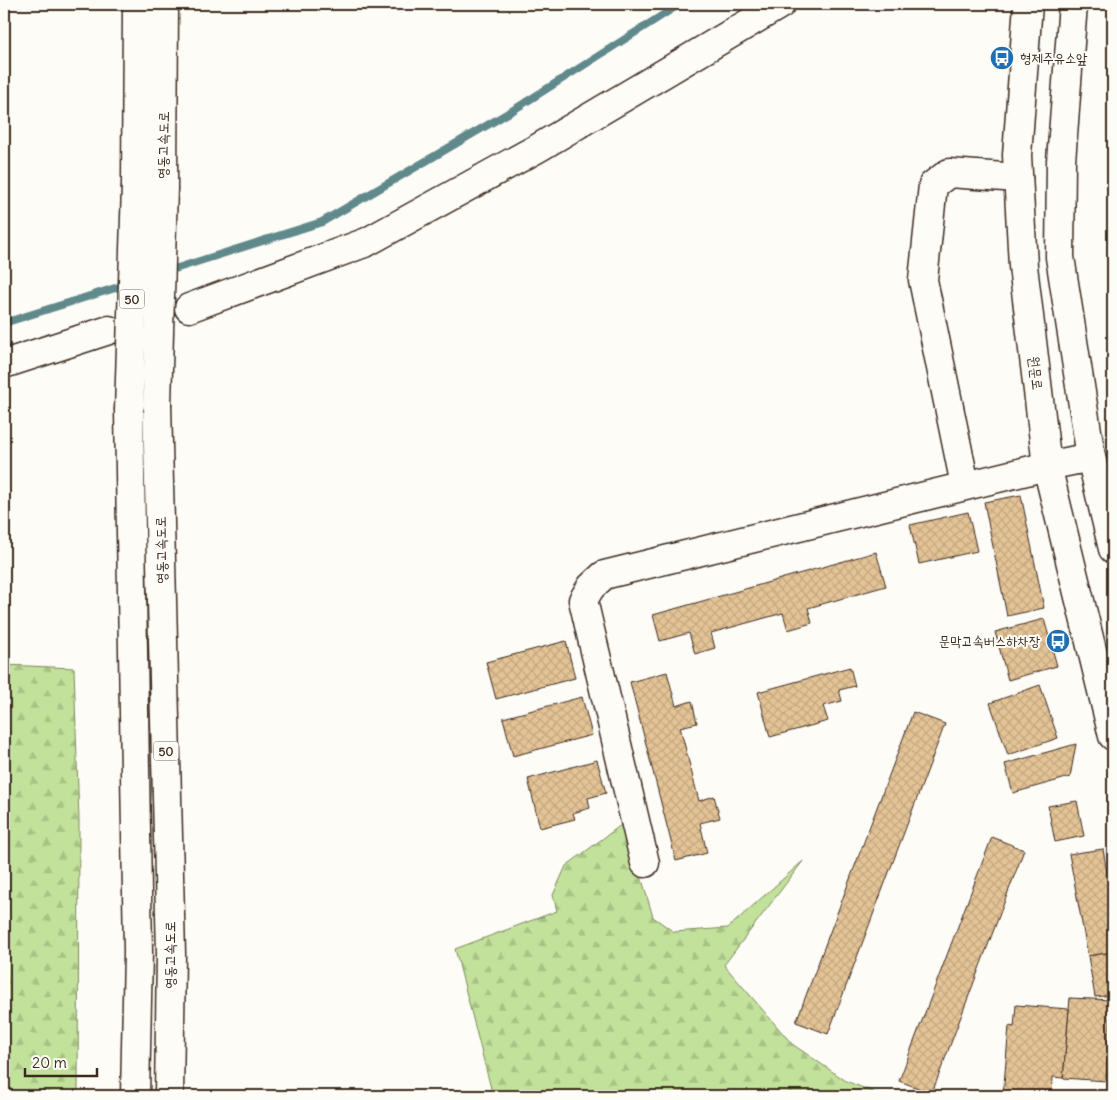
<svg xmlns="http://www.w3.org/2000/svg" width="1117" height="1100" font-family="Delius,'Poor Story',sans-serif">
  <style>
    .forest { fill: url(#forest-firs); stroke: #7e865c }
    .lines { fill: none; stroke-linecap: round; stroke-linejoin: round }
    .stream { stroke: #60898c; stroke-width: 8 }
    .building { fill: url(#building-cross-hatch); stroke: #3b2a1e }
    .minor-casing { stroke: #3b2a1e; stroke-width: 31 }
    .major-casing { stroke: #3b2a1e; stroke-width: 31 }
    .highway-casing { stroke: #3b2a1e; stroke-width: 31 }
    .minor { stroke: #fdfcf7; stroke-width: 28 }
    .major { stroke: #fdfcf7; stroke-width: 28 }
    .highway { stroke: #fdfcf7; stroke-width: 28 }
    .highway-bridge-casing { stroke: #3b2a1e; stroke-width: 31; stroke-linecap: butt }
    .highway-bridge { stroke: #fdfcf7; stroke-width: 28 }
    .labels { text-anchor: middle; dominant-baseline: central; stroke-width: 4; stroke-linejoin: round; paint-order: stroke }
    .shield { fill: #fdfcf7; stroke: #75695f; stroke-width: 1 }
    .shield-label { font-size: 12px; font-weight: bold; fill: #3b2a1e }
    .poi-label { font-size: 14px; fill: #3b2a1e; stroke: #fdfcf7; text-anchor: start }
    .street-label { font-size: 14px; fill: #3b2a1e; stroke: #fdfcf7 }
  </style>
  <defs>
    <pattern id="forest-firs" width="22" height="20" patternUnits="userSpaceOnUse" patternTransform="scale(1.25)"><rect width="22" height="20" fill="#c2e29b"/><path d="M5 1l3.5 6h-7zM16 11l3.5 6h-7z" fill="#a8c285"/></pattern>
    <pattern id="building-cross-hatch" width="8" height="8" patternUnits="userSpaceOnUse" patternTransform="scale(1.25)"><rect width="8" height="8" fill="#e4c396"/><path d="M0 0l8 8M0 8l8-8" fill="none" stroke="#c4a881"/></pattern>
  </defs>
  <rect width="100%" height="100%" fill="#fdfcf7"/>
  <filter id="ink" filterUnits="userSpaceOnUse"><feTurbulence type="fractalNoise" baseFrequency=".02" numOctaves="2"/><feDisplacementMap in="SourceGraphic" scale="10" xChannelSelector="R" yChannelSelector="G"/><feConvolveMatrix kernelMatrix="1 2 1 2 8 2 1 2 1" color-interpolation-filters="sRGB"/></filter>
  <g filter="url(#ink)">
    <g class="forest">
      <path d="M4,665L74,668L79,821L78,1096H4Z"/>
      <path d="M625,822L653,917L674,932L728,928L803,861L724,965L792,1044L846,1081L883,1096H493L455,949L557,911L553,895L566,866Z"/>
    </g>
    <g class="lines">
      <g class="stream">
        <path d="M165,272L322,222L515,109L680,4"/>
        <path d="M4,323L128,284"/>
      </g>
    </g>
    <g class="building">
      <path d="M1021,495L1044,608L1007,616L984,502Z"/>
      <path d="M968,512L977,551L919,564L910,525Z"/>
      <path d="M876,552L886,586L808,608L812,623L788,630L783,613L711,633L715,648L695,654L689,633L660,641L653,615Z"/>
      <path d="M1044,619L1057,666L1008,680L995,632Z"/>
      <path d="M566,641L575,678L496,699L486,662Z"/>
      <path d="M850,667L855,686L839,690L842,701L823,706L828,721L770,737L758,692Z"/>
      <path d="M667,672L676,706L692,701L697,723L680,727L699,801L714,796L720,818L700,823L707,853L676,861L630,682Z"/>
      <path d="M1040,685L1058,738L1008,755L990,703Z"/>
      <path d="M582,697L592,735L513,756L503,718Z"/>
      <path d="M913,712L945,724L828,1034L796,1022Z"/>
      <path d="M1076,744L1070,777L1013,793L1005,764Z"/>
      <path d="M597,760L606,793L588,798L590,808L573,813L575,819L540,828L528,779Z"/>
      <path d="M1077,801L1084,836L1055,842L1048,806Z"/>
      <path d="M992,837L1024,850L932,1093L899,1081Z"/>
      <path d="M1103,849L1113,909V952L1088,956L1069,854Z"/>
      <path d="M1113,952V995L1095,997L1088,956Z"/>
      <path d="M1070,998L1112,1000L1106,1081L1063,1078Z"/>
      <path d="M1016,1005L1069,1009L1063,1078L1053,1077L1052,1096H1003L1009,1026L1014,1027Z"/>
    </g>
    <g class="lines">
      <g class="minor-casing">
        <g id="minor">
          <path d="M189,308L367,242L538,148L781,4"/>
          <path d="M4,364L109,330"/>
          <path d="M965,485L923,280L933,185L949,173L1018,178"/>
          <path d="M645,863L583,600L591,587L604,575L1047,466"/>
        </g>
      </g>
      <g class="major-casing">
        <g id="major">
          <path d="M1028,4L1017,155L1023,266L1047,466L1113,736"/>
          <path d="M1073,4L1061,161L1060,257L1091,457L1113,549"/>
          <path d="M1047,466L1091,457"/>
        </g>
      </g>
      <g class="highway-casing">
        <g id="highway">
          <path d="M136,186L137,4"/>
          <path d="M163,187L164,4"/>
          <path d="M157,405L171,954L169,1096"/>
          <path d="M129,411L138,952L135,1096"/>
        </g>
      </g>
      <use href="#minor" class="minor"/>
      <use href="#major" class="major"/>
      <use href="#highway" class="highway"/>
      <g class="highway-bridge-casing">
        <g id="highway-bridge">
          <path d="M157,405L163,187"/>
          <path d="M129,411L136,186"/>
        </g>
      </g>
      <use href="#highway-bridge" class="highway-bridge"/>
    </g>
  </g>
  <defs>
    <g id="bus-disc" transform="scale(1.25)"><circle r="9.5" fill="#1f6fb2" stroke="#fdfcf7"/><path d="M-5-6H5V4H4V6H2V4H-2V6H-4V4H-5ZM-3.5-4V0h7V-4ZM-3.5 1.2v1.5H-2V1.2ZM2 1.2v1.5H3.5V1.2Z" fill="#fff"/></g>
  </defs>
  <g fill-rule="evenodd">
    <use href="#bus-disc" x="1002" y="58"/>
    <use href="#bus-disc" x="1058" y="641"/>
  </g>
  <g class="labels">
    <g class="shield">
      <rect x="119.5" y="289.5" width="25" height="19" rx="4"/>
      <rect x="153.5" y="741.5" width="25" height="19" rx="4"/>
    </g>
    <g class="shield-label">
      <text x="132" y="299">50</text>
      <text x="166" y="751">50</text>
    </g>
    <g class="poi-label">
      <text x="1020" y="58">형제주유소앞</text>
      <text x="1040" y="641" text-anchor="end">문막고속버스하차장</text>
    </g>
    <g class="street-label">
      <text transform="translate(163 145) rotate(-89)">영동고속도로</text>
      <text transform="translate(1036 373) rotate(83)">원문로</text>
      <text transform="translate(161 550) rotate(-91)">영동고속도로</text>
      <text transform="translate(170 955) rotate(-90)">영동고속도로</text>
    </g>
  </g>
  <rect width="1117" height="1100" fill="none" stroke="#fdfcf7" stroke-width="20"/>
  <rect x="10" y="10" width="1097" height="1080" fill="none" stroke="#3b2a1e" stroke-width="2" filter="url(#ink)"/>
  <path d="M25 1068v8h72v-8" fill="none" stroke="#3b2a1e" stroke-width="2.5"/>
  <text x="32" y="1068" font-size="15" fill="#3b2a1e" stroke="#fdfcf7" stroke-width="4" paint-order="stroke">20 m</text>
</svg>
